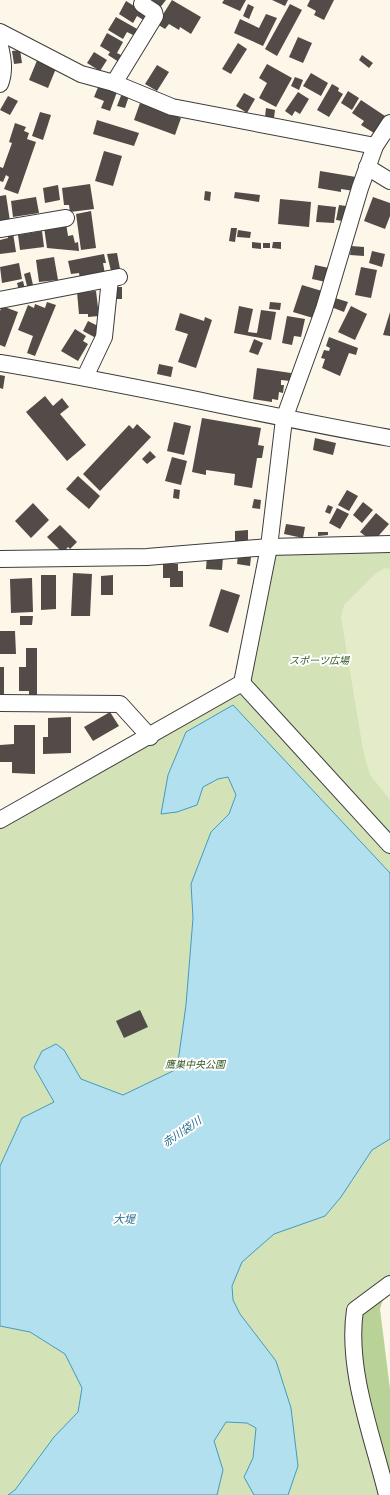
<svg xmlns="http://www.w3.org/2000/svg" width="390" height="1495" font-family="Bitter,'Noto Sans JP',serif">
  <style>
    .green { fill: #d3e3b7 }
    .forest { fill: #b9d298 }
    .pitch { fill: #e3ebc8 }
    .water { fill: #b3e0ef; stroke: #419bbf }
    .building { fill: #524b48 }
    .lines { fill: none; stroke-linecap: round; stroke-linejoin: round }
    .minor-casing { stroke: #3d3d3d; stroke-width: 18 }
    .minor { stroke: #fff; stroke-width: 16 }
    .labels { text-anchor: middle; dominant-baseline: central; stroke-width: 4; stroke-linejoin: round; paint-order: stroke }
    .park-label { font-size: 10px; font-style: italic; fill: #345b22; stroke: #fff }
    .water-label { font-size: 11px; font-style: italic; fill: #216b8f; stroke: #fff }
  </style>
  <rect width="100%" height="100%" fill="#fdf7ea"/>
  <path class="green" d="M390,544V1284L355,1310L387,1495H0V820L242,683L269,547Z"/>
  <path class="forest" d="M387,1286L380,1309L390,1389V1495L365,1407L355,1310Z"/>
  <path class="pitch" d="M385,568L390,569V800L370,775L363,750L341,617L344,605L376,573Z"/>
  <path class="water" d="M233,705L390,873V1139L372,1150L341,1197L325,1216L274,1234L242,1262L232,1286L233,1300L240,1314L276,1361L291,1408L298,1466L288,1495H254L244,1477L253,1458L256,1428L247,1423L226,1422L214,1441L223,1470L217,1495H8L15,1490L54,1437L78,1412L82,1388L65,1354L30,1332L0,1326V1166L22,1118L54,1102L34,1067L42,1051L56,1044L64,1050L81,1079L123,1095L177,1069L186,1005L193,918L191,884L211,832L229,814L236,795L228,777L218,779L203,787L197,805L177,812L161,814L168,775L186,732Z"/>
  <g class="building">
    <path d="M145,0H166L159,9Z"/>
    <path d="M172,0L201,17L191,34L180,27L179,30L169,24L165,29L157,24Z"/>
    <path d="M224,0H246L240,11L222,3Z"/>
    <path d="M272,0H288L285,6Z"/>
    <path d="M310,0H334L324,20L314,15L316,11L307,6Z"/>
    <path d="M126,1L149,15L145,21L137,16L133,23L119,14Z"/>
    <path d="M248,4L254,7L249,19L243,16Z"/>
    <path d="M290,4L302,10L277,56L265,49Z"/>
    <path d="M266,14L277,18L263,46L234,33L240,19L259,28Z"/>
    <path d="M116,17L139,30L135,36L127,32L123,39L108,30Z"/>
    <path d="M107,33L123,42L117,53L125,57L122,64L108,55L110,52L100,46Z"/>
    <path d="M298,37L312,43L303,63L289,57Z"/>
    <path d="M238,43L247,49L231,74L222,69Z"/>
    <path d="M20,50L22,63L14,64L12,51Z"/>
    <path d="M94,52L107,60L100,71L87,63Z"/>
    <path d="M362,55L373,63L369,68L359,60Z"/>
    <path d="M38,58L57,66L48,88L29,80Z"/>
    <path d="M267,64L292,78L276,107L259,98L267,83L259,78Z"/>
    <path d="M157,65L169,72L157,91L145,84Z"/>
    <path d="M311,73L328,83L321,96L303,86Z"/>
    <path d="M295,77L303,80L299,90L291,86Z"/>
    <path d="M332,84L339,88L338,91L343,94L329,117L317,110Z"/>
    <path d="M99,85L117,92L110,111L101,108L104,101L94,97Z"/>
    <path d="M348,91L359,98L352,110L341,103Z"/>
    <path d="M298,92L309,99L300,114L295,111L292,116L285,111Z"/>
    <path d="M122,93L129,96L125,108L117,106Z"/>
    <path d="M244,93L255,99L247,113L236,106Z"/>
    <path d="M8,96L18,101L10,115L0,110Z"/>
    <path d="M361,100L385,116L374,133L361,125L364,121L352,113Z"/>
    <path d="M140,103L181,118L175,135L134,120Z"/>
    <path d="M266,108L275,110L274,118L265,117Z"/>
    <path d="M40,112L51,115L43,140L32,136Z"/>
    <path d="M97,120L139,133L134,146L93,134Z"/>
    <path d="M15,123L26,127L24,131L29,133L27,139L36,142L18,194L4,189L9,177L6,175L3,182L0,181V167L3,168L12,143L9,142Z"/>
    <path d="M104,151L122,156L113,186L95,181Z"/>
    <path d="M320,171L356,177L354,191L341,189V192L318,188Z"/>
    <path d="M90,184L94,209L70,212L69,205H64L62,188Z"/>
    <path d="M58,185L60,200L45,203L43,188Z"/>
    <path d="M205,191L211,192L210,201L204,200Z"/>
    <path d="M235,192L260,195L259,202L234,198Z"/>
    <path d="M6,195L10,221L0,222V196Z"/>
    <path d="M36,197L39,213L13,217L11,201Z"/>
    <path d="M373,197L390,203V216L385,229L364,221Z"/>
    <path d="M280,199L311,202L309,227L278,224Z"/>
    <path d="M318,205L336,207L334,223L316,222Z"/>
    <path d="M339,205L346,206L343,221L336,220Z"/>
    <path d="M91,211L96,248L81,250L76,214Z"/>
    <path d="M66,223L68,236L73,235L75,243L78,242L79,251L47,248L44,227Z"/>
    <path d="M231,228H237L235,242L229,241Z"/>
    <path d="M238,230L251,232L250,238L237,237Z"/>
    <path d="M42,231L44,247L20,250L18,235Z"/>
    <path d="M13,233L16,252L0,254V240L8,238V234Z"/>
    <path d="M252,242L261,243V249L252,248Z"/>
    <path d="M273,242H281V249L272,248Z"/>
    <rect x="263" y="243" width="7" height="5"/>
    <path d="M351,246L364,247V256L350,255Z"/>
    <path d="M372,251L385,254L382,267L369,263Z"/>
    <path d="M117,253L120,269L111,271L107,254Z"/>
    <path d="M104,254L106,263H103L105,274L80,279L79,273L71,274L68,261Z"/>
    <path d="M54,257L58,280L39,282L36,260Z"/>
    <path d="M19,263L22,279L2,283L0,267Z"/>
    <path d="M315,265L329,268L326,282L312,279Z"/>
    <path d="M361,267L377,270L371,298L355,295Z"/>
    <path d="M30,272L34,289L28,290L24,274Z"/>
    <path d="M23,281L25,289L19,291L17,283Z"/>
    <path d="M302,285L322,291L313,318L293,312Z"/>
    <rect x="115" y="287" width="7" height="12"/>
    <path d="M96,291L99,316L88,317V314H79L77,292Z"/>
    <path d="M335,298L348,302L344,312L331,307Z"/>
    <path d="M47,302L56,305L35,356L27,353L33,336L18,330L28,305L34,308L35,304L45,308Z"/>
    <path d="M270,302L281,303L280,310L269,309Z"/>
    <path d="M2,306L18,312L5,347L0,345V311Z"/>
    <path d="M239,306L253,309L248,332L257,333L261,310L276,312L271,340L234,333Z"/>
    <path d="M351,306L367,314L355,340L338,332Z"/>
    <path d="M390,312V336L383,335Z"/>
    <path d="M180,313L204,321L205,317L212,320L196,368L178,362L188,334L175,330Z"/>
    <path d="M287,316L305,319L301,337L294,336L292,345L282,343Z"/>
    <path d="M88,321L102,328L96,338L83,331Z"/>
    <path d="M75,329L86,336L83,341L88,344L78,361L61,351Z"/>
    <path d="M329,337L358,348L356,355L349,353L340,376L322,368L325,359L321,358L324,350L329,351L330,348L326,346Z"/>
    <path d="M254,339L263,343L258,355L249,352Z"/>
    <path d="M159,364L173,367L171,377L157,374Z"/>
    <path d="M257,368L291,373L290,381L281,380V385H284L283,393L279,392L278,400L272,399V402L253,399Z"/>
    <path d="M0,375L5,376L3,389L0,388Z"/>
    <path d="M45,396L53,406L62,398L69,407L60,414L86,445L67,461L26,412Z"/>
    <path d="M202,418L261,428L258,445L264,446L262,458H257L252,488L234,485L235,474L206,470V475L192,472Z"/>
    <path d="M174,422L191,426L184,455L167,451Z"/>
    <path d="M137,424L151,437L100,491L83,474L129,425L133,429Z"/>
    <path d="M315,438L336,443L333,455L313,450Z"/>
    <path d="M150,451L156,457L147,464L142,459Z"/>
    <path d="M172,457L187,461L181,485L165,481Z"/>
    <path d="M78,476L100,496L89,509L66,489Z"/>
    <path d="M174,489L180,490L179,499L173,498Z"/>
    <path d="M347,490L358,496L349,511L338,505Z"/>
    <path d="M254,499L261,500L260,509L252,508Z"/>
    <path d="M363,502L373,510L362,523L353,515Z"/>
    <path d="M33,503L49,520L31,538L15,521Z"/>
    <path d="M328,505L333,507L330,514L325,512Z"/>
    <path d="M337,508L349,514L340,529L329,523Z"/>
    <path d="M376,513L389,524L373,542L360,532Z"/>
    <path d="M286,524L305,527L303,538L284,534Z"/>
    <path d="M60,525L77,542L70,549L68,547L63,553L47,537Z"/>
    <path d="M248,530V542H235V531Z"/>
    <path d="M318,532H328V535L318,536Z"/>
    <path d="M238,555L251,557L250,566L237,564Z"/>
    <path d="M207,556L223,557L222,570L206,569Z"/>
    <path d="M163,564H178V571H183V587H170V578H163Z"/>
    <path d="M73,573L92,574L90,616H71Z"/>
    <path d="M41,575H56V609L41,610Z"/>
    <path d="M113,575V595H101V576Z"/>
    <path d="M32,578L33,612L11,613L10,579Z"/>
    <path d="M221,589L240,595L228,633L209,626Z"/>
    <path d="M20,616H33L32,625H20Z"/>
    <path d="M0,631H15L16,654H0Z"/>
    <path d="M26,648H37V698H29V691H19V667H26Z"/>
    <rect x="0" y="667" width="4" height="32"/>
    <path d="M110,712L119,726L93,741L84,727Z"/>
    <path d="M71,717V753L43,754V737H48V718Z"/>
    <path d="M14,725H35V774L12,773V762H0V745L14,744Z"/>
    <path d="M140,1010L148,1027L124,1038L116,1021Z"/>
  </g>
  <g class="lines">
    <g class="minor-casing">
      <g id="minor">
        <path d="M0,32L81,74L114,83L172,107L375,146"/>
        <path d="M0,46C3,59 5,71 0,84"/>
        <path d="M114,83L155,16L154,12L142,4"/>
        <path d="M367,167L390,181"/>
        <path d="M0,229L66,218"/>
        <path d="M0,300L119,277"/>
        <path d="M0,363C131,384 260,415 390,438"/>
        <path d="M85,377L104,337L110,279"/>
        <path d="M0,559L147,557L269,547L390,544"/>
        <path d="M242,683L390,845"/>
        <path d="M0,703L120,704L150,737"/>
        <path d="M0,820L242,683L269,547L284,419L324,309L360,188L375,146L390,123"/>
        <path d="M387,1495C373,1437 346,1370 355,1310L390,1284"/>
      </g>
    </g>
    <use href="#minor" class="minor"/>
  </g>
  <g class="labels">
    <g class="park-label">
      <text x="319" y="661">スポーツ広場</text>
      <text x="195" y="1065">鷹巣中央公園</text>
    </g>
    <g class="water-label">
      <text transform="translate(182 1132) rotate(-34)">赤川袋川</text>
      <text x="124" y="1219">大堤</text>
    </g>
  </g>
</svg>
